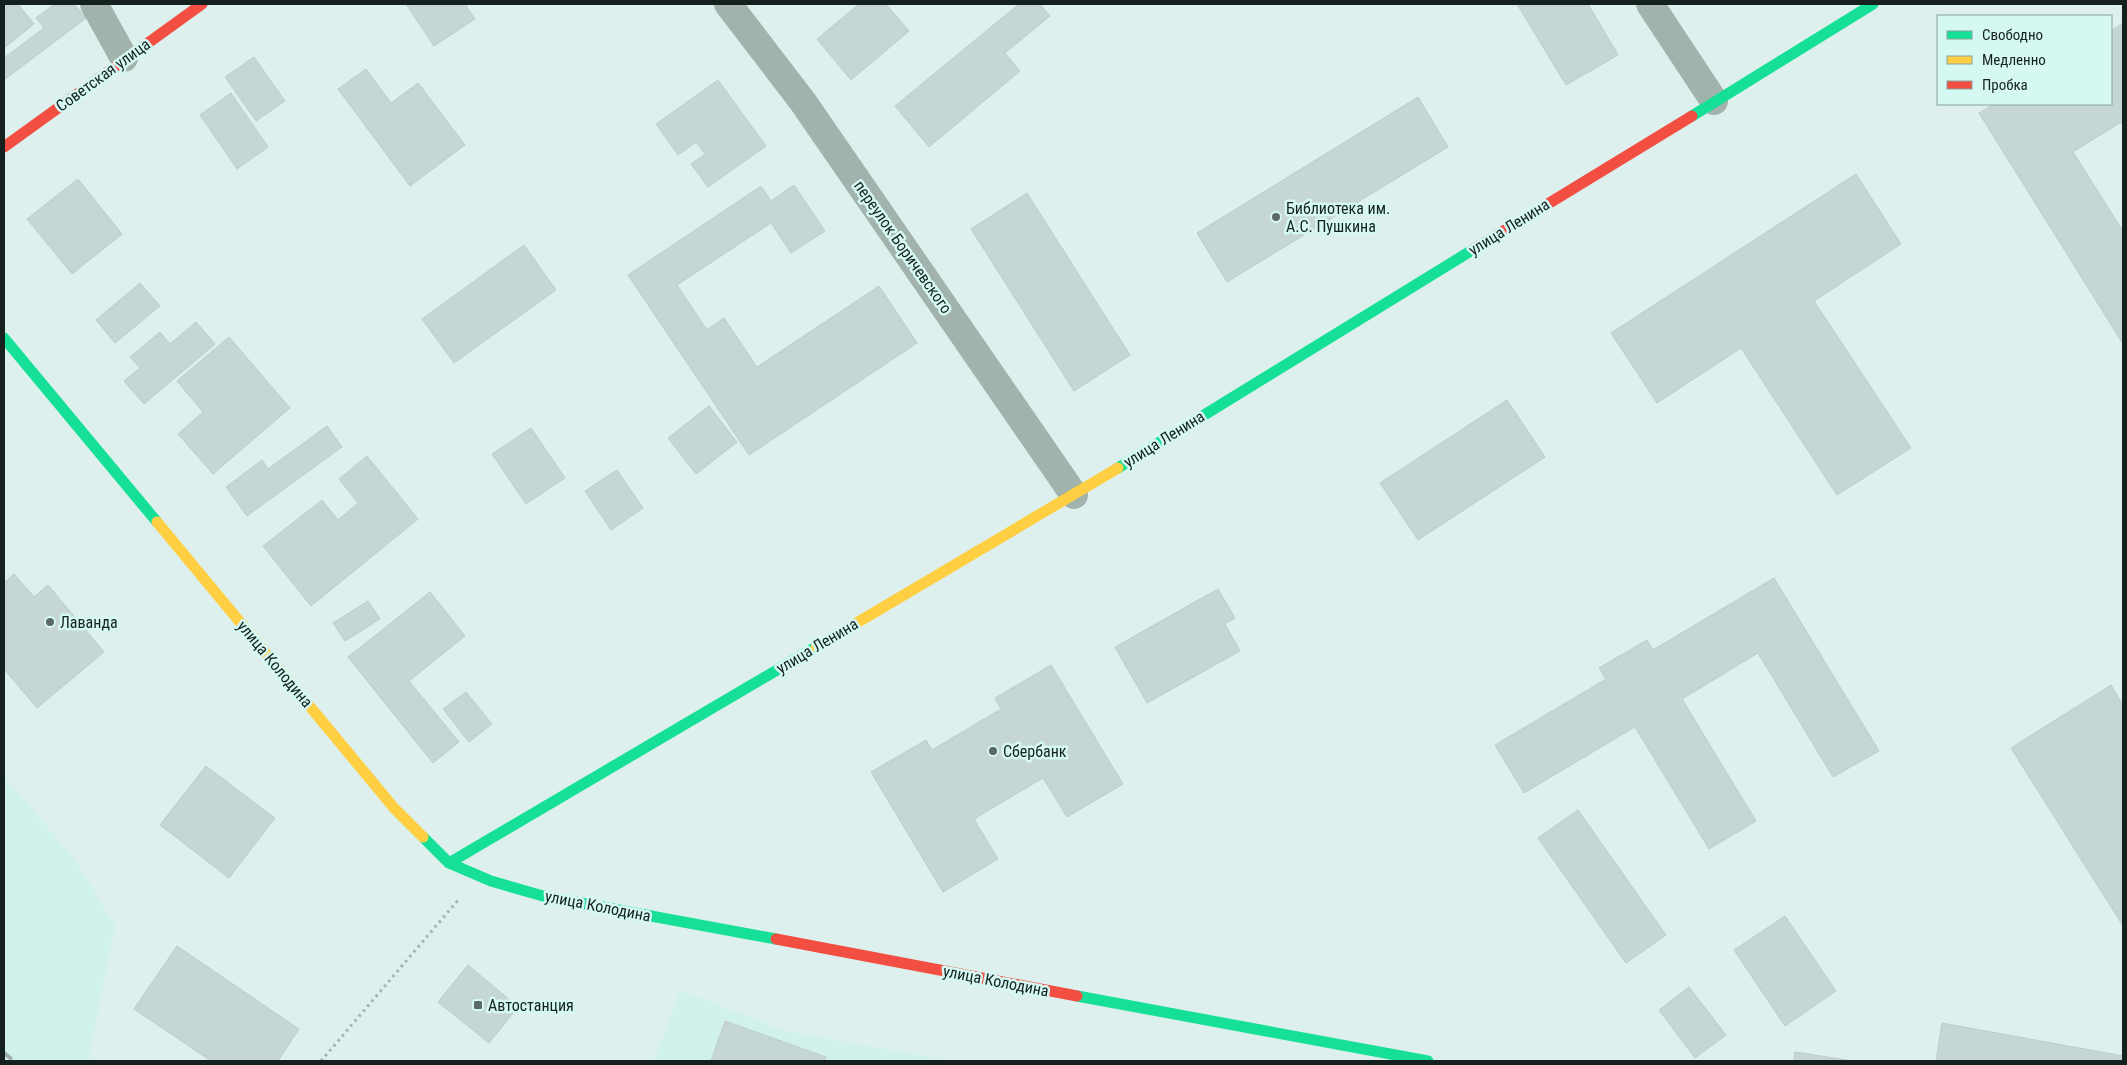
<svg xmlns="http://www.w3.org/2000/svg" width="2127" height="1065" font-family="'Roboto Condensed',sans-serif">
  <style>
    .built { fill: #d1f2ec }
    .building { fill: #c6d6d5; stroke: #bdcccb }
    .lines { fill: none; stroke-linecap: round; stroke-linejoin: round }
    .path { stroke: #a2b3ad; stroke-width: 3; stroke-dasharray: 2.5 4; stroke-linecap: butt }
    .street { stroke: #a1b3ac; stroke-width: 28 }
    .fast { stroke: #16e098; stroke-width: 11 }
    .slow { stroke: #ffcf43; stroke-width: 11 }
    .jam { stroke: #f24e42; stroke-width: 11 }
    .rail { stroke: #9dada8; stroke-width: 4; stroke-dasharray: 10 5; stroke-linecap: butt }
    .poi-dot { fill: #5a6967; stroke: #d5f8f2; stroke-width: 2 }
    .labels { text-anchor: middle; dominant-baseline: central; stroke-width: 5; stroke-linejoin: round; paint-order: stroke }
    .street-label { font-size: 16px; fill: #14211f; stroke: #d5f8f2 }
    .poi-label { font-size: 16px; fill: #14211f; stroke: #d5f8f2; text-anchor: start }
  </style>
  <rect width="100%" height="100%" fill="#ddf0ed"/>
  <g class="built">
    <path d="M4,776L74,858L115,925L89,1057L95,1061H4Z"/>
    <path d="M680,990L785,1031L951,1061H654Z"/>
  </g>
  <g class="building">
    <path d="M4,4H18L34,24L4,48Z"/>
    <path d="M55,4H74L86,18L4,80V58L44,28L36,18Z"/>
    <path d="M406,4H465L475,19L434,46Z"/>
    <path d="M859,4H886L909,31L851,80L817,39Z"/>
    <path d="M1019,4H1040L1050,16L1005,53L1020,71L929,147L895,106Z"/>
    <path d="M1517,4H1588L1618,55L1566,85Z"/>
    <path d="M2123,23V126L2121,122L2073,152L2123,231V344L1979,113L1994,104H2111V31Z"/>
    <path d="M254,57L285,101L256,121L225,77Z"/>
    <path d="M366,69L391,103L418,83L465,145L410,186L338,89Z"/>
    <path d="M718,80L766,146L708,187L691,164L705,154L696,142L678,155L656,124Z"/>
    <path d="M231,93L268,147L237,169L200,115Z"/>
    <path d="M1418,97L1448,147L1227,282L1197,233Z"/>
    <path d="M1856,174L1901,244L1814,301L1911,448L1837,495L1741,348L1657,403L1611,333Z"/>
    <path d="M78,179L122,234L72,274L27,219Z"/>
    <path d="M794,185L825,231L791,253L771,223L677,285L707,330L724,318L757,367L879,286L917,343L749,455L628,275L761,186L771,201Z"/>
    <path d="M1027,193L1130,355L1074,391L971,229Z"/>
    <path d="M524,245L556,290L454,363L422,319Z"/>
    <path d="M140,283L160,306L115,343L96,320Z"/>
    <path d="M196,322L215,344L144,404L124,381L140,368L130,357L160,332L170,344Z"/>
    <path d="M229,337L290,408L213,474L178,434L203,412L177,381Z"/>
    <path d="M1507,400L1545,457L1418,540L1380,483Z"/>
    <path d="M709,406L737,442L696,474L668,438Z"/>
    <path d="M327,426L342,447L247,516L226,487L262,460L268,469Z"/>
    <path d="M531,428L565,478L526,504L492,454Z"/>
    <path d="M367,456L418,519L311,606L263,546L322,500L338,520L358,503L339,479Z"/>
    <path d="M617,470L643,508L611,530L585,491Z"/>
    <path d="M14,574L34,597L48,585L104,652L37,708L4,669V583Z"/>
    <path d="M1774,578L1879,751L1833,777L1758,653L1682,699L1756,821L1709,849L1635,727L1524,793L1495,745L1606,679L1599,668L1647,640L1653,650Z"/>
    <path d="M1218,589L1235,618L1225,624L1240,651L1147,703L1115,647Z"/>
    <path d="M430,592L465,636L409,681L459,742L433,763L348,657Z"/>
    <path d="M368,601L380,619L345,641L333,623Z"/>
    <path d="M1051,665L1123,784L1067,817L1043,778L974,819L998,859L943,892L871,772L926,740L932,750L1001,709L995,698Z"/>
    <path d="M2111,685L2123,705V926L2011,748Z"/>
    <path d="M466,692L492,724L469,742L443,709Z"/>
    <path d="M206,766L275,818L229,878L160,825Z"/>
    <path d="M1578,810L1666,935L1626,963L1538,838Z"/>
    <path d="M1785,916L1836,991L1785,1026L1734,950Z"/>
    <path d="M177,946L299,1029L278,1061H211L134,1009Z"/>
    <path d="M468,965L518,1007L489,1043L438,1002Z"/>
    <path d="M1689,987L1726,1035L1695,1058L1659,1010Z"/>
    <path d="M725,1021L826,1057L824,1061H711Z"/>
    <path d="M1942,1023L2123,1056V1061H1936Z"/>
    <path d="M1795,1052L1853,1061H1794Z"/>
  </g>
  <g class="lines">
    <path class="path" d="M321,1061L459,899"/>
    <g class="street">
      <path d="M94,4L124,58"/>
      <path d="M728,4L803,102L1074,495"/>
      <path d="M1650,4L1714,101"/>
    </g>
    <g class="fast">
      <path d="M1692,116L1873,4"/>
      <path d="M4,338L157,522"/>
      <path d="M1118,468L1474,249"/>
      <path d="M423,837L449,863L491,881L543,896L776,939"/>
      <path d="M449,863L816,647"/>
      <path d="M1077,996L1428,1061"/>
    </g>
    <g class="slow">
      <path d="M157,522L394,808L423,837"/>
      <path d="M816,647L1118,468"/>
    </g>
    <g class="jam">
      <path d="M4,147L202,4"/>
      <path d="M1474,249L1692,116"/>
      <path d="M776,939L1077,996"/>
    </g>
    <path class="rail" d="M4,1053L14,1061"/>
  </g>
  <g class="poi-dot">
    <circle cx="1276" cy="217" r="5"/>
    <circle cx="50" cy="622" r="5"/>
    <circle cx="993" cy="751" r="5"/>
    <rect x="473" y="1000" width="10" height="10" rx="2.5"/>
  </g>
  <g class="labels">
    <g class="street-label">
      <text transform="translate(103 75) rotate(-36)">Советская улица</text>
      <text transform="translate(1509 227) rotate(-32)">улица Ленина</text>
      <text transform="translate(903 247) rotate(55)">переулок Боричевского</text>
      <text transform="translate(1164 439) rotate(-32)">улица Ленина</text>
      <text transform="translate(817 646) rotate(-31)">улица Ленина</text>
      <text transform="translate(275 664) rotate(50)">улица Колодина</text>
      <text transform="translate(598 906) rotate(11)">улица Колодина</text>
      <text transform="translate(996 981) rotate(11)">улица Колодина</text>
    </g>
    <g class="poi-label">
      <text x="1286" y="208">Библиотека им.<tspan x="1286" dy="18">А.С. Пушкина</tspan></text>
      <text x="60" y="622">Лаванда</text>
      <text x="1003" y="751">Сбербанк</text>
      <text x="488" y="1005">Автостанция</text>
    </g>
  </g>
  <rect width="2127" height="1065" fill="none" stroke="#14211f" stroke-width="10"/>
  <rect x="1937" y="15" width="175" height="90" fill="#d5f8f2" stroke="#88a29e"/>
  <rect x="1947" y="31" width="25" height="8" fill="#16e098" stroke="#88a29e"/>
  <text x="1982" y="40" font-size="15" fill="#14211f">Свободно</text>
  <rect x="1947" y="56" width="25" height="8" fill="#ffcf43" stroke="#88a29e"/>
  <text x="1982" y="65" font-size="15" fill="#14211f">Медленно</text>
  <rect x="1947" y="81" width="25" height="8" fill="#f24e42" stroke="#88a29e"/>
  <text x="1982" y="90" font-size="15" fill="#14211f">Пробка</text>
</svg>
